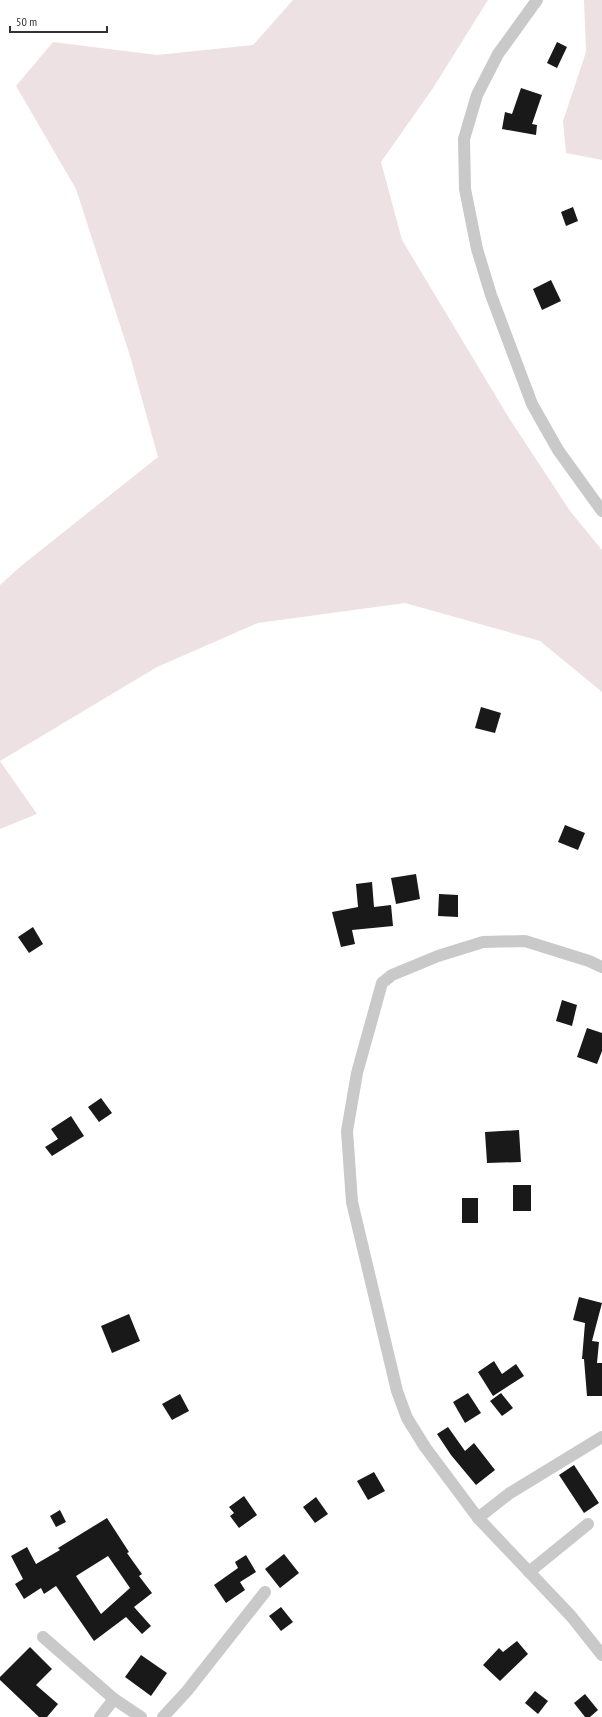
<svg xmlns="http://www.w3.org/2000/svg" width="602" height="1717" font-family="'PT Sans Narrow',sans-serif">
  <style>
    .green { fill: #eee1e3 }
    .building { fill: #191919; fill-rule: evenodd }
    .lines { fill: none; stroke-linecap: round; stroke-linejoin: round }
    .minor { stroke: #c9c9c9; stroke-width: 12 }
  </style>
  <rect width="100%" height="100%" fill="#fff"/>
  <g class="green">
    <path d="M293,0H488L433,88L381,162L402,240L509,418L570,511L602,550V692L540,641L405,603L258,623L157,667L0,761L37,814L0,829V585L21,566L158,457L130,356L76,189L16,86L53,42L157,55L253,45Z"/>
    <path d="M584,0H602V160L566,153L563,121L586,52Z"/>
  </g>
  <g class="building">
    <path d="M557,42L567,47L557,68L547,63Z"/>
    <path d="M521,88L542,95L532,124L537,125L536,135L502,129L505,112L512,114Z"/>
    <path d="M573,207L578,221L566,226L561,212Z"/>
    <path d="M551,280L561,301L542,310L533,289Z"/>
    <path d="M481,707L501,713L495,733L475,728Z"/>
    <path d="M565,825L585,833L578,850L558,842Z"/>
    <path d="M416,874L420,899L396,904L391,878Z"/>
    <path d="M372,882L374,907L391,905L393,926L352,930L355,944L341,947L332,912L358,907L356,884Z"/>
    <path d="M439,894L458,895V917L438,916Z"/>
    <path d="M33,927L43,944L29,953L18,937Z"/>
    <path d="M562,1000L577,1005L572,1026L556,1021Z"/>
    <path d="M587,1028L602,1033V1051L597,1064L577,1057Z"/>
    <path d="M101,1098L112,1113L99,1122L88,1107Z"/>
    <path d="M71,1116L84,1136L52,1156L45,1147L58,1139L51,1129Z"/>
    <path d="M519,1130L521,1162L487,1163L485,1132Z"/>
    <rect x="513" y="1185" width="18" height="26"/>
    <rect x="462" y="1198" width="16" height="25"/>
    <path d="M579,1297L602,1303L592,1341L599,1342L597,1363H602V1396H587L584,1359H582L585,1323L573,1320Z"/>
    <path d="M129,1314L140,1341L112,1353L101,1326Z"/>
    <path d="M494,1361L502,1374L516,1364L524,1376L493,1396L478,1372Z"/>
    <path d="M468,1393L481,1413L465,1423L453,1402Z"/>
    <path d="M501,1393L513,1408L502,1416L490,1401Z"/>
    <path d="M180,1394L189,1411L172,1420L162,1404Z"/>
    <path d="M448,1427L465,1451L474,1443L495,1470L476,1485L451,1455L437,1434Z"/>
    <path d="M574,1465L599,1503L584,1513L559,1475Z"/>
    <path d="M374,1472L385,1491L368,1500L357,1481Z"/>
    <path d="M244,1496L257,1515L239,1528L230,1516L234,1513L229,1507Z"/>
    <path d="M316,1497L328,1514L315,1523L303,1507Z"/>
    <path d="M60,1510L66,1522L56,1527L50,1516Z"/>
    <path d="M107,1518L129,1552L127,1553L142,1574L139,1576L152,1593L134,1607L151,1626L142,1634L126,1617L94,1641L56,1586L44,1594L41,1588L24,1599L15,1584L23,1579L11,1556L27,1547L36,1564L60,1550L58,1548ZM108,1556L130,1588L101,1614L76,1576Z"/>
    <path d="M284,1554L299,1573L280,1588L265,1569Z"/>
    <path d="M246,1555L256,1572L240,1582L245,1590L226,1603L214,1585L238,1568L235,1562Z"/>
    <path d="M281,1607L293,1622L281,1631L269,1616Z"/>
    <path d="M517,1641L528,1654L500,1681L483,1665L499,1648L503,1652Z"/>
    <path d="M30,1647L52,1669L36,1685L58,1704L47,1717H39L0,1680V1677Z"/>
    <path d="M141,1655L167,1673L151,1696L125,1677Z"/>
    <path d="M535,1691L548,1701L538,1714L525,1703Z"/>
    <path d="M585,1694L598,1710L590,1717H585L574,1703Z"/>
  </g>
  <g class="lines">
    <g class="minor">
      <path d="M537,0L498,54L477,95L464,139L465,189L477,249L491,295L532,404L558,450L602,511"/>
      <path d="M602,967L589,961L525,941L483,942L438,956L392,975L382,983L357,1073L347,1131L352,1202L397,1391L407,1418L425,1447L478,1518L571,1616L602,1655"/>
      <path d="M478,1518L510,1493L602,1437"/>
      <path d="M529,1572L588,1524"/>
      <path d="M43,1637L114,1699L141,1717"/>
      <path d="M100,1717L114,1699"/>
      <path d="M163,1717L187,1691L265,1592"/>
    </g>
  </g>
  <path d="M10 26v6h97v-6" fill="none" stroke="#323232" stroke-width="2"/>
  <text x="16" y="26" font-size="12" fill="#323232" stroke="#ffffff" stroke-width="3" paint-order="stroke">50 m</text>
</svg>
